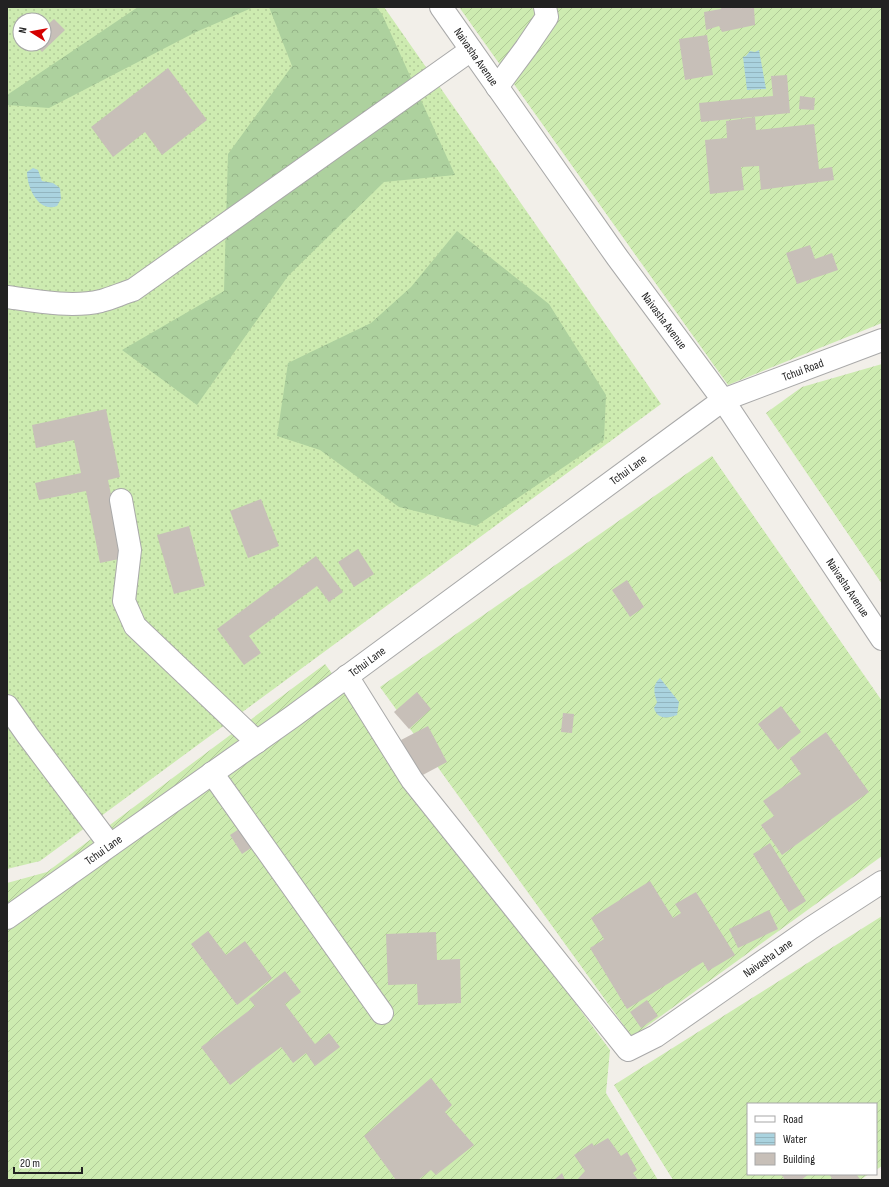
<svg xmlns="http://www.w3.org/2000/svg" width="889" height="1187" font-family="'Sofia Sans Condensed',sans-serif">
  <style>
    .grass { fill: url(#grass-dots); fill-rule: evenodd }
    .forest { fill: url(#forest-crowns) }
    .garden { fill: url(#garden-furrows) }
    .water { fill: url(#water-rules) }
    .building { fill: #c7bfb8 }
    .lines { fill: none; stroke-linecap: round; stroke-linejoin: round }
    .minor-casing { stroke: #a9a9a9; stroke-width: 24 }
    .minor { stroke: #fff; stroke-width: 22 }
    .labels { text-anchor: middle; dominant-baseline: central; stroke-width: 4; stroke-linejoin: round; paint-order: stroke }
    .street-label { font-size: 12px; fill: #222; stroke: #fff }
  </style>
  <defs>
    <pattern id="grass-dots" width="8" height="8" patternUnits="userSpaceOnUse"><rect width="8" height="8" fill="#cdebb0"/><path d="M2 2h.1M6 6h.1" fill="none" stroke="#b0c997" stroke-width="1.8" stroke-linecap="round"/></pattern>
    <pattern id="forest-crowns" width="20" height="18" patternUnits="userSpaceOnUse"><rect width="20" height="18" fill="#add19e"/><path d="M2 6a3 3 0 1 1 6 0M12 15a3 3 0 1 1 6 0" fill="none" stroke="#95b388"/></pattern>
    <pattern id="garden-furrows" width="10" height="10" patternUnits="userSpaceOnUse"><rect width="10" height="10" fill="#cdebb0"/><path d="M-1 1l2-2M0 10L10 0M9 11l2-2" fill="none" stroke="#b0c997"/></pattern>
    <pattern id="water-rules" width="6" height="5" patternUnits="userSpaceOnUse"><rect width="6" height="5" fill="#aad3df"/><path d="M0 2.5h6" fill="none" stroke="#92b5bf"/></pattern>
  </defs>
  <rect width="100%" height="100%" fill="#f2efe9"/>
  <path class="grass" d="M7,7H384L661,404L40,861L7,869ZM20,20H44V44H20Z"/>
  <g class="forest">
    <path d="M138,7H254L196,32L49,108L7,105V95Z"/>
    <path d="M269,7H376L382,14L455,175L384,182L288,276L197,405L122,350L224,291L228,154L292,66Z"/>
    <path d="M457,231L549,304L606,395L604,440L476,526L399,507L320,450L277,436L288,363L371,323L411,287Z"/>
  </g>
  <g class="garden">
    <path d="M459,7H882V323L728,385Z"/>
    <path d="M882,364V584L766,413L802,387Z"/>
    <path d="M712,456L882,701V856L632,1037L380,687Z"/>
    <path d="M325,664L610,1050L606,1093L658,1180H7V883L47,872Z"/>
    <path d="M882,916V1166L876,1170V1104H748V1174H869L860,1180H673L614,1085Z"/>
  </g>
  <g class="water">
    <path d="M759,50L766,89L747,90L743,57L746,56L750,51L755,52Z"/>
    <path d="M33,168L38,170L42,181L53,183L60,188L61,199L57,206C39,213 27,188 27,172Z"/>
    <path d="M660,678L679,702L677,715C667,719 657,719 654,708L657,702C654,693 652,685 660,678Z"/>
  </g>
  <g class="building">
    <path d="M721,7H754L755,25L722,32L719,26L706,30L704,12L721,9Z"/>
    <path d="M54,19L65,30L42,52L35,44H44V28Z"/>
    <path d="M707,35L713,75L685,80L679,39Z"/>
    <path d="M168,68L207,120L162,155L145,132L113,157L91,127Z"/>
    <path d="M787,75L790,113L701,122L699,103L773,96L771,76Z"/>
    <path d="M800,96L815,98L814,110L799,109Z"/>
    <path d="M755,117L756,130L814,124L819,169L832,167L834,180L761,190L759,166L741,167L744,190L710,194L705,140L727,138L726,121Z"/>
    <path d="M810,245L815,259L832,253L838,270L797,284L786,253Z"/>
    <path d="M106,409L120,477L108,480L124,558L100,563L86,491L39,500L35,483L81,473L74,440L36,448L32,425Z"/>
    <path d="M261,499L279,546L248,558L230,511Z"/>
    <path d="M189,526L205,586L174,594L157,535Z"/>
    <path d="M358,549L374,574L354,587L338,562Z"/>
    <path d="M316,556L343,592L329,602L317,586L249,636L261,653L244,665L217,629Z"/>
    <path d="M627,580L644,607L630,617L612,590Z"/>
    <path d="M417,692L431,709L409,729L394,712Z"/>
    <path d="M781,706L801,732L778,750L758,724Z"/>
    <path d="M563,713L574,714L572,733L561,732Z"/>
    <path d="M428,726L447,762L419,777L401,740Z"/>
    <path d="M826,732L869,792L782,855L761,825L774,816L763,801L801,774L790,758Z"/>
    <path d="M242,827L254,846L242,854L230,835Z"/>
    <path d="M770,843L806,901L789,912L753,854Z"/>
    <path d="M650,881L673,918L681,913L675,904L696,892L735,955L708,971L703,962L627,1009L590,948L604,939L591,918Z"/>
    <path d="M769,910L778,929L738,948L729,929Z"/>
    <path d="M208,931L226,955L245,941L272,978L237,1005L191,944Z"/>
    <path d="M436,932L437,960L460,959L461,1003L418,1005L417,984L388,985L386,934Z"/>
    <path d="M285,971L301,992L285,1004L315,1044L329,1033L340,1047L315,1066L306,1053L293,1063L281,1047L230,1085L201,1047L255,1006L249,999Z"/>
    <path d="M647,1000L658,1016L641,1028L630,1012Z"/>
    <path d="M431,1078L452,1105L445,1112L474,1145L436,1175L431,1170L418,1180H396L364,1136Z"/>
    <path d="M608,1138L621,1156L627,1152L637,1170L633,1173L638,1180H577L585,1171L574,1155L592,1143L594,1146Z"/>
    <path d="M562,1173L565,1180H554Z"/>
    <path d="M781,1174H809L801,1180H785Z"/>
    <path d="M829,1174H856L860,1179L833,1180Z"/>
  </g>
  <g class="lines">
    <g class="minor-casing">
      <g id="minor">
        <path id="s1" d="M441,7L617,257L723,400L882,639"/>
        <path d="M497,87L526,48L547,17L545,7"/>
        <path d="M7,297C35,301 72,308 101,301C112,298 123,293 133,290L471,50"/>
        <path d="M121,500L130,550L124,601L135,626L257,742"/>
        <path id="s2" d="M347,676L412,780L628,1050L656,1036L811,928L882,882"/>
        <path d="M7,706L28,736L110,845"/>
        <path d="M212,773L382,1013"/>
        <path id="s3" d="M7,918L292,717L723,400L882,340"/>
      </g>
    </g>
    <use href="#minor" class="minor"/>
  </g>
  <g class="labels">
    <g class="street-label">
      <text stroke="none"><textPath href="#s1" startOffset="61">Naivasha Avenue</textPath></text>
      <text stroke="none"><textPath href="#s1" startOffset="385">Naivasha Avenue</textPath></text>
      <text stroke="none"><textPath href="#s3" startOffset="969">Tchui Road</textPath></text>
      <text stroke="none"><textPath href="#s3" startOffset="766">Tchui Lane</textPath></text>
      <text stroke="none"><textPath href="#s1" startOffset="709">Naivasha Avenue</textPath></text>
      <text stroke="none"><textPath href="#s3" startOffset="442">Tchui Lane</textPath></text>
      <text stroke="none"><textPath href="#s3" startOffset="118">Tchui Lane</textPath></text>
      <text stroke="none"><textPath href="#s2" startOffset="636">Naivasha Lane</textPath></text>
    </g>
  </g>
  <rect width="889" height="1187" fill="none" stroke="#222222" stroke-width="16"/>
  <rect x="747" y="1103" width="130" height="72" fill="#ffffff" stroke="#a7a7a7"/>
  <rect x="755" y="1116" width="20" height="6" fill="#ffffff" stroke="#a7a7a7"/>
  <text x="783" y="1123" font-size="12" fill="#222222">Road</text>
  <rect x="755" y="1133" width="20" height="12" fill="url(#water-rules)" stroke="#a7a7a7"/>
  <text x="783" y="1143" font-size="12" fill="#222222">Water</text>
  <rect x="755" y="1153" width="20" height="12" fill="#c7bfb8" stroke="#a7a7a7"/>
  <text x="783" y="1163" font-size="12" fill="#222222">Building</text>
  <g transform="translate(32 32) rotate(281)"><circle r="19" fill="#ffffff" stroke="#a7a7a7"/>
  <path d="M0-3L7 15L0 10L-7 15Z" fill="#d40000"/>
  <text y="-6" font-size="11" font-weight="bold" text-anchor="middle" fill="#222222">N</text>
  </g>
  <path d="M14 1167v6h68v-6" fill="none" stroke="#222222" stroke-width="2"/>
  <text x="20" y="1167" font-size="12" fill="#222222" stroke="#ffffff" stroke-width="3" paint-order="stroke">20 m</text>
</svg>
